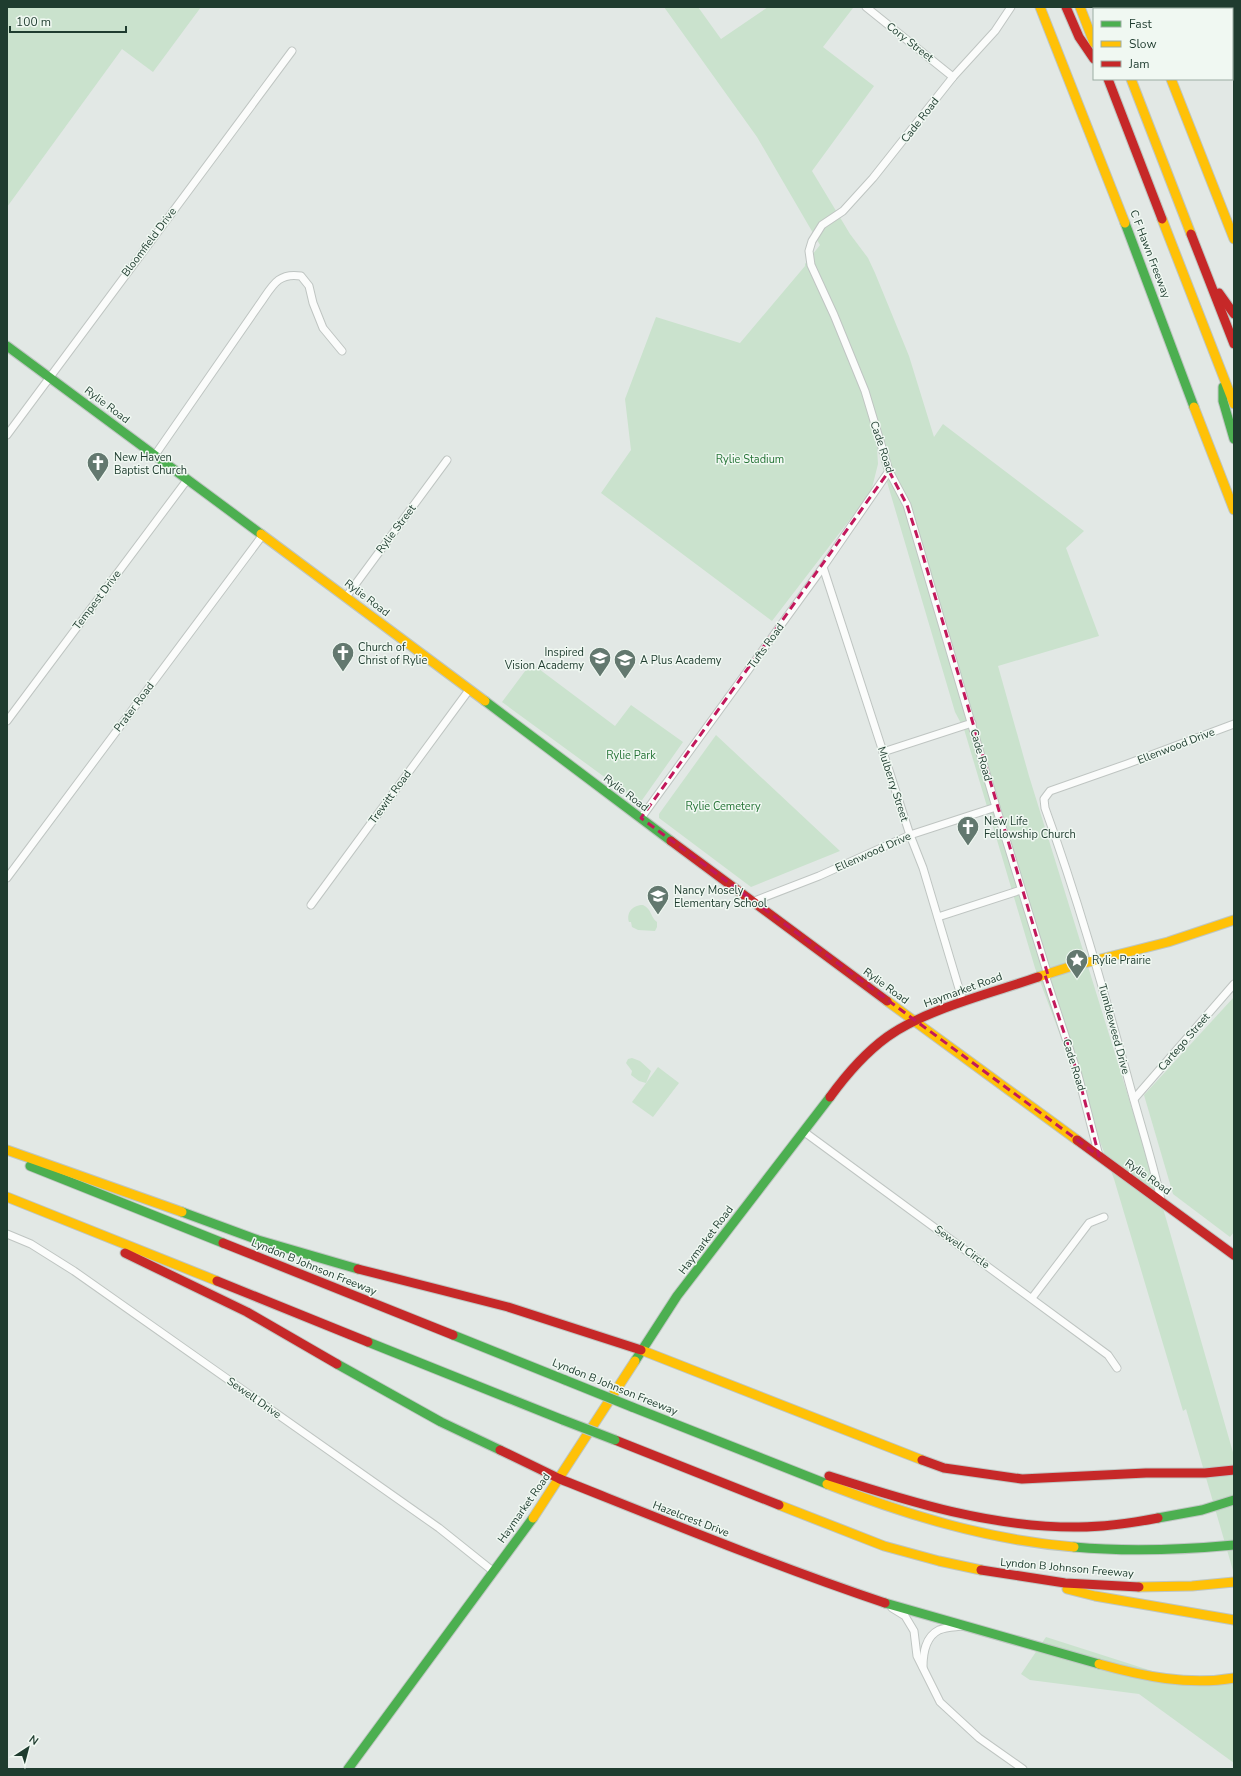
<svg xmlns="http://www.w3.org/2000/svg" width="1241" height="1776" font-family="'Nunito Sans',sans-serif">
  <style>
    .green { fill: #cae2cd }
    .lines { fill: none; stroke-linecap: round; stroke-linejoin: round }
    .street-casing { stroke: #bfc5c2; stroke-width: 9 }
    .fast-casing { stroke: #bec6c2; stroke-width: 11 }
    .slow-casing { stroke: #bec6c2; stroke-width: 11 }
    .jam-casing { stroke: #bec6c2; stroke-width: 11 }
    .street { stroke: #fbfcfb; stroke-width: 7 }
    .fast { stroke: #4caf50; stroke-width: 9 }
    .slow { stroke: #ffc107; stroke-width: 9 }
    .jam { stroke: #c62828; stroke-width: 9 }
    .fast-bridge-casing { stroke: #bbc5c0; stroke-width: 11; stroke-linecap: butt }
    .fast-bridge { stroke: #4caf50; stroke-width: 9 }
    .marked { fill: none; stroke: #c2185b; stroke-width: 3; stroke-dasharray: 8 5; stroke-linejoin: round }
    .labels { text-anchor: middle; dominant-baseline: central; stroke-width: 3; stroke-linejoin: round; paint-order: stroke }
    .street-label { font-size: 11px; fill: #1f3c2f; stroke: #f0f8f2 }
    .poi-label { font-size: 11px; fill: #1f3c2f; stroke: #f0f8f2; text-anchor: start }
    .park-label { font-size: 11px; fill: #277538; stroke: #f0f8f2 }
  </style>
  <rect width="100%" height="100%" fill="#e2e8e5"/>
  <g class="green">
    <path d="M7,7H201L153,72L122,49L7,207Z"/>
    <path d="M664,7H698L721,39L768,7L853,8L823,47L874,86L812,171L850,234L868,258L875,273L909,356L934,437L943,424L1084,531L1066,548L1099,636L998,666L1029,776L1165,1215L1234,1456V1574L1186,1409L1183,1411L1114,1179L1035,968L964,729L955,712L877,448L878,464L871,492L772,621L601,493L631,450L625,399L656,317L740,343L805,266V264L820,245L757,137Z"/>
    <path d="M531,663L615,726L631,705L683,742L640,803L502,702Z"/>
    <path d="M716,735L840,851L751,887L659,818V814Z"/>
    <path d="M643,905C652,909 650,917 657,922V927L655,931L638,930L632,927L631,922H629C626,912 633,905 643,905Z"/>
    <path d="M1234,997V1232L1230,1237L1173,1194L1144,1095Z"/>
    <path d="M632,1058L640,1061L651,1071L646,1083L639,1081L631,1075L632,1071L626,1063L628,1059Z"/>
    <path d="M658,1067L679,1083L653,1117L632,1102Z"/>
    <path d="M1046,1637L1196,1685L1234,1673V1763L1139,1694L1030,1680L1021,1674Z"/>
  </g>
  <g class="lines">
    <g class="street-casing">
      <g id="street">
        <path d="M866,7L953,77"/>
        <path d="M1011,7L995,31L953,77L873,178L843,211L822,225L812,241L809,251L811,265L834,315L865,391L889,471L907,505L996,807L1048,975"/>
        <path d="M7,435L292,51"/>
        <path d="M155,455L259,305C272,287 277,272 301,276L309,286L313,303L323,328L342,351"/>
        <path d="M823,567L910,835L923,868L963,1002"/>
        <path d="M346,597L447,460"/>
        <path d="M7,721L187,480"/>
        <path d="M883,752L972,723"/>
        <path d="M641,818L823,567L889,471"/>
        <path d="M7,878L262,536"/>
        <path d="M752,902L819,876L910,835L996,807"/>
        <path d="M311,905L469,690"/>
        <path d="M938,917L1021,890"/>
        <path d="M1045,975L1078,1075L1099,1156"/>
        <path d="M1134,1099L1234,984"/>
        <path d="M803,1131L1108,1355L1117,1368"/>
        <path d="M1161,1200C1152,1158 1138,1117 1127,1075C1102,985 1077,896 1045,808L1044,799L1050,791L1127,764L1234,724"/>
        <path d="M7,1234L31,1244L74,1271L439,1528L494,1572"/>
        <path d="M1032,1298L1089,1223L1104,1217"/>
        <path d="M892,1608L905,1616L914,1631L917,1656L940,1702L979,1738L1023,1769"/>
        <path d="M923,1667C923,1653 925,1637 939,1630C946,1627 955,1627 962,1626"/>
      </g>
    </g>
    <g class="fast-casing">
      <g id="fast">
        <path d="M1142,7L1143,9"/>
        <path d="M1125,223L1194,407"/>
        <path d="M7,346L261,534"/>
        <path d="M1223,387V401L1234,439"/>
        <path d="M485,701L671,841"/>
        <path d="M30,1166L223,1243"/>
        <path d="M182,1212L258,1240L358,1269"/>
        <path d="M453,1335L565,1380"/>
        <path d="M368,1342L563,1420"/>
        <path d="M635,1361L677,1296L830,1097"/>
        <path d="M337,1364L441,1422L500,1450"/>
        <path d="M632,1407L827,1484"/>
        <path d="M1158,1518L1202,1510L1234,1500"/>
        <path d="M1074,1547C1128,1552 1181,1550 1234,1545"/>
        <path d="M885,1603L1099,1664"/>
        <path d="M348,1769L533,1518"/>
      </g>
    </g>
    <g class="slow-casing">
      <g id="slow">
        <path d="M1040,7L1125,223"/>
        <path d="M1080,7L1094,43"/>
        <path d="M1103,7L1104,9"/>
        <path d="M1131,79L1191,234"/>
        <path d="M1171,79L1234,239"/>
        <path d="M1162,219L1234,404"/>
        <path d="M1194,407L1234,510"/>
        <path d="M261,534L485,701"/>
        <path d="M1038,977L1069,967L1168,942L1234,920"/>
        <path d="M887,1001L1077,1140"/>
        <path d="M7,1150L182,1212"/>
        <path d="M7,1197L217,1281"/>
        <path d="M641,1350L922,1460"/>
        <path d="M827,1484C907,1515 988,1540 1074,1547"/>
        <path d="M779,1505L884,1546L939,1561L981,1570"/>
        <path d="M533,1518L635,1361"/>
        <path d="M1139,1587L1192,1586L1234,1582"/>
        <path d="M1067,1589L1095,1596L1234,1620"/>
        <path d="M1099,1664C1142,1676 1189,1686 1234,1678"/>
      </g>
    </g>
    <g class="jam-casing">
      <g id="jam">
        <path d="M1066,7L1079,37L1094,59"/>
        <path d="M1108,79L1162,219"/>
        <path d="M1191,234L1234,344"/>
        <path d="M1219,293L1234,314"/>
        <path d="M671,841L887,1001"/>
        <path d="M830,1097C846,1075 865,1053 887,1037C926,1009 992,993 1038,977"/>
        <path d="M1077,1140L1234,1255"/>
        <path d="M223,1243L453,1335"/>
        <path d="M125,1253L247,1312L337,1364"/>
        <path d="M358,1269L508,1307L641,1350"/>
        <path d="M217,1281L368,1342"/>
        <path d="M615,1440L779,1505"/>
        <path d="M500,1450L560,1479"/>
        <path d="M922,1460L944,1468L1022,1479L1146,1473H1205L1234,1470"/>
        <path d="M829,1476C910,1502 993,1528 1079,1527C1106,1527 1132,1523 1158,1518"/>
        <path d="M560,1479C668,1522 775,1566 885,1603"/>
        <path d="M981,1570L1065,1583L1139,1587"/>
      </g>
    </g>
    <use href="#street" class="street"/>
    <use href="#fast" class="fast"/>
    <use href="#slow" class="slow"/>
    <use href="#jam" class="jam"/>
    <g class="fast-bridge-casing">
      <g id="fast-bridge">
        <path d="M565,1380L632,1407"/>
        <path d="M563,1420L615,1440"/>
      </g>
    </g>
    <use href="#fast-bridge" class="fast-bridge"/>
  </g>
  <path class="marked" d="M889,471L907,505L918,539L1048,975H1045L1078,1075L1099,1156L641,818Z"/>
  <defs>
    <g id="church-pin" transform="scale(1.15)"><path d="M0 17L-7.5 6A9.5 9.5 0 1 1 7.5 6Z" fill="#63786f" stroke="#f0f8f2"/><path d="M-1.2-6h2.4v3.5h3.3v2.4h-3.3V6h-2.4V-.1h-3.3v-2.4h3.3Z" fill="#fff"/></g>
    <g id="school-pin" transform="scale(1.15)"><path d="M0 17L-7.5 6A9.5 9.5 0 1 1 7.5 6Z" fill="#63786f" stroke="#f0f8f2"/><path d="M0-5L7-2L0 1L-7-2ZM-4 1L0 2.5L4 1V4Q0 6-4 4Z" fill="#fff"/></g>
    <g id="sight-pin" transform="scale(1.15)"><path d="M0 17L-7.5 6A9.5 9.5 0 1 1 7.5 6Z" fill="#63786f" stroke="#f0f8f2"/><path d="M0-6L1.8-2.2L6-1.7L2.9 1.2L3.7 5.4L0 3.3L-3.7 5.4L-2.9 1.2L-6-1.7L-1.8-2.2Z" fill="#fff"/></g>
  </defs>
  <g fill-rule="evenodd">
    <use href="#church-pin" x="98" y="463"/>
    <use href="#church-pin" x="343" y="653"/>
    <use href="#school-pin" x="600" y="658"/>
    <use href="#school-pin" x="625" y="660"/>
    <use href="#church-pin" x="968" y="827"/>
    <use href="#school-pin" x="658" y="896"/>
    <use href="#sight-pin" x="1077" y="960"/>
  </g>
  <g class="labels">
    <g class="street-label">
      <text transform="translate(910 42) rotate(38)">Cory Street</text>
      <text transform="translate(920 120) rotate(-52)">Cade Road</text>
      <text transform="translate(149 242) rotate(-53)">Bloomfield Drive</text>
      <text transform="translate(1150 254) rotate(69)">C F Hawn Freeway</text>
      <text transform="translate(107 405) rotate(37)">Rylie Road</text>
      <text transform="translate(882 447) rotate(72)">Cade Road</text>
      <text transform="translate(396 529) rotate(-53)">Rylie Street</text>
      <text transform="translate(367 598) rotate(37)">Rylie Road</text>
      <text transform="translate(97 600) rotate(-53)">Tempest Drive</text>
      <text transform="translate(766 646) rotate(-54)">Tufts Road</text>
      <text transform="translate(134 707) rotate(-53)">Prater Road</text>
      <text transform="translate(1176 746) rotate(-21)">Ellenwood Drive</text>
      <text transform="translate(981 755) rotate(74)">Cade Road</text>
      <text transform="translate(893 784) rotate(72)">Mulberry Street</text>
      <text transform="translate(626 793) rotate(37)">Rylie Road</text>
      <text transform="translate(390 797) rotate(-54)">Trewitt Road</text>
      <text transform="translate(873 852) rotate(-24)">Ellenwood Drive</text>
      <text transform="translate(886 986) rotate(36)">Rylie Road</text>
      <text transform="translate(963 990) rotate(-20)">Haymarket Road</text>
      <text transform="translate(1114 1029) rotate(75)">Tumbleweed Drive</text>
      <text transform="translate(1184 1042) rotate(-49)">Cartego Street</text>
      <text transform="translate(1074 1065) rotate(73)">Cade Road</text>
      <text transform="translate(1148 1177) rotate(35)">Rylie Road</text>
      <text transform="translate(706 1240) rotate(-53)">Haymarket Road</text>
      <text transform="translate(962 1247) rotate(36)">Sewell Circle</text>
      <text transform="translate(314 1267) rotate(22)">Lyndon B Johnson Freeway</text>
      <text transform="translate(615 1387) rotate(22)">Lyndon B Johnson Freeway</text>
      <text transform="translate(254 1398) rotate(35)">Sewell Drive</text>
      <text transform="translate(524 1508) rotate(-55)">Haymarket Road</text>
      <text transform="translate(691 1519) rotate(21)">Hazelcrest Drive</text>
      <text transform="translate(1067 1568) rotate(5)">Lyndon B Johnson Freeway</text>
    </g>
    <g class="poi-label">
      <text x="114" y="457">New Haven<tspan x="114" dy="13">Baptist Church</tspan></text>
      <text x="358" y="647">Church of<tspan x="358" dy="13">Christ of Rylie</tspan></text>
      <text x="584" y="652" text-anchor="end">Inspired<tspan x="584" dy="13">Vision Academy</tspan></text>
      <text x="640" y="660">A Plus Academy</text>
      <text x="984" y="821">New Life<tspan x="984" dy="13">Fellowship Church</tspan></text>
      <text x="674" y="890">Nancy Mosely<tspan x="674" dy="13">Elementary School</tspan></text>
      <text x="1092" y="960">Rylie Prairie</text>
    </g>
    <g class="park-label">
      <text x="750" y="459">Rylie Stadium</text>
      <text x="631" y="755">Rylie Park</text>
      <text x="723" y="806">Rylie Cemetery</text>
    </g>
  </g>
  <rect width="1241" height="1776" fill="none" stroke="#1f3c2f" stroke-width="16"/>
  <rect x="1093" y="8" width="140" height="72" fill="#f0f8f2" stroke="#9cada4"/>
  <rect x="1101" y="21" width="20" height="6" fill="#4caf50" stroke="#9cada4"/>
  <text x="1129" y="28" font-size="12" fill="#1f3c2f">Fast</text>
  <rect x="1101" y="41" width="20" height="6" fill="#ffc107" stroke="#9cada4"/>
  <text x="1129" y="48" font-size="12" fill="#1f3c2f">Slow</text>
  <rect x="1101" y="61" width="20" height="6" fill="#c62828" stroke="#9cada4"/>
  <text x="1129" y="68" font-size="12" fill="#1f3c2f">Jam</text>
  <g transform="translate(28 1748) rotate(36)" stroke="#f0f8f2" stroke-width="3" paint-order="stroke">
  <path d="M0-3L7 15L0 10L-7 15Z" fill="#1f3c2f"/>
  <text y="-6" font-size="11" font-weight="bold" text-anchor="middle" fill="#1f3c2f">N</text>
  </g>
  <path d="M10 26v6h116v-6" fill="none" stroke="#1f3c2f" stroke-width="2"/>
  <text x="16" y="26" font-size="12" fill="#1f3c2f" stroke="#f0f8f2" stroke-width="3" paint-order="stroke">100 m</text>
</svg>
